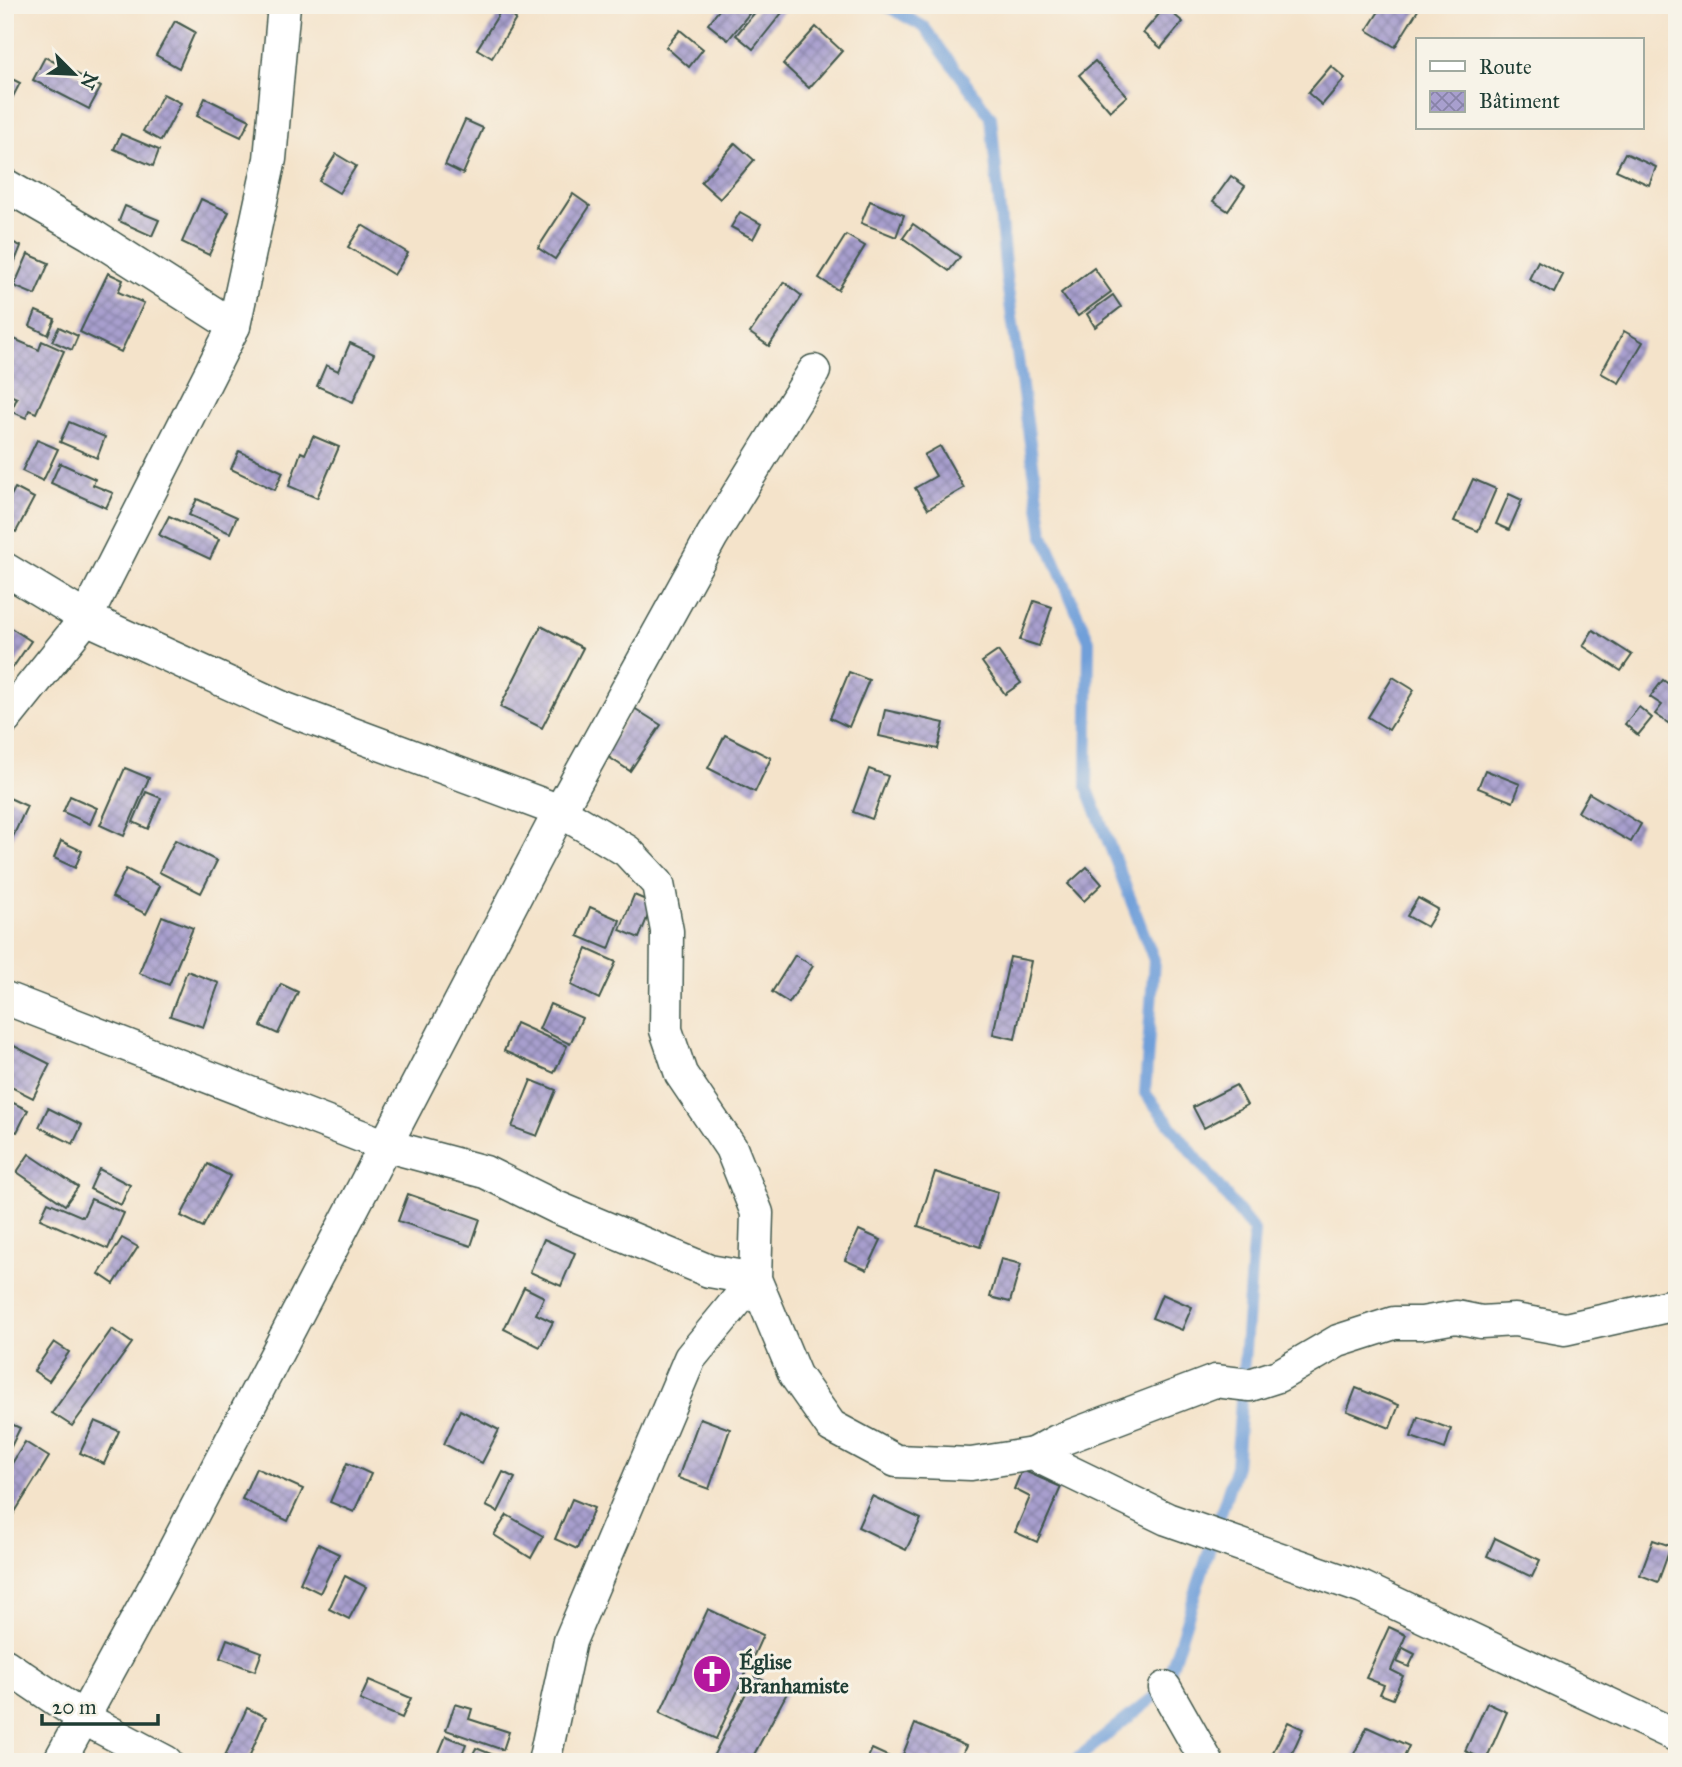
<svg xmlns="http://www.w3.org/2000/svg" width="1682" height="1767" font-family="'IM FELL Great Primer',serif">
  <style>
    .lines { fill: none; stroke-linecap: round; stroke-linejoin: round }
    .stream { stroke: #709fd9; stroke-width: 12 }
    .building { fill: url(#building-cross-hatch) }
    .minor-casing { stroke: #3f564a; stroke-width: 35 }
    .minor { stroke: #fff; stroke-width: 32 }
    .labels { text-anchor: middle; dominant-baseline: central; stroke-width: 6; stroke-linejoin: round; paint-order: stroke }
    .poi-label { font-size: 21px; font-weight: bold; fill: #1f3d34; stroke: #f7f3e8; text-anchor: start }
  </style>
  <defs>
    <pattern id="building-cross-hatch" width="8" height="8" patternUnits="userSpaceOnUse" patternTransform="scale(1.75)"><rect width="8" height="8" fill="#a89fce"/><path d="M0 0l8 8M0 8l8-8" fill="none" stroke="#8883a8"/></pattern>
  </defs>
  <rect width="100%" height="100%" fill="#f7f3e8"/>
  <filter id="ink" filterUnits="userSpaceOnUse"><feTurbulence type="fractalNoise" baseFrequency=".0143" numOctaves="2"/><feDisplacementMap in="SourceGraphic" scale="14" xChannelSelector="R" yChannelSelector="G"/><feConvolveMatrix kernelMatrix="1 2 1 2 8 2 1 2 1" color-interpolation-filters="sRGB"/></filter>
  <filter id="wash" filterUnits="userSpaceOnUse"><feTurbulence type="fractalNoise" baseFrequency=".00686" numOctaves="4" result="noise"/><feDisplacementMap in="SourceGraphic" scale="28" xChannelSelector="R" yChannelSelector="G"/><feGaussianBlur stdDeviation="1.57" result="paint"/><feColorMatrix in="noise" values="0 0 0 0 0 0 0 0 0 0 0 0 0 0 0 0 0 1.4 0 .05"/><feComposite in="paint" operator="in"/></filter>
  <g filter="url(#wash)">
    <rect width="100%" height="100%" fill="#f4e3ca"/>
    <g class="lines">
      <path class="stream" d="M885,5L924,27L991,117L1006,276L1043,533L1089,641L1087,787L1154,960L1145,1093L1254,1231L1236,1466L1165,1688L1073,1762"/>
    </g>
    <g id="blocks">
      <g class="building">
        <path d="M723,5H756L728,40L708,24Z"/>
        <path d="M761,5H779L785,9L753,49L736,35Z"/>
        <path d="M1383,5L1420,7L1395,47L1367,30Z"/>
        <path d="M1165,7L1183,22L1161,48L1143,33Z"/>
        <path d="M502,9L516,19L492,58L477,49Z"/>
        <path d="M175,21L195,32L179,68L156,55Z"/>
        <path d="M816,27L842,51L809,88L783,64Z"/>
        <path d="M680,30L703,49L689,67L666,47Z"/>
        <path d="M45,57L101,87L89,109L33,80Z"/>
        <path d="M1095,61L1127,96L1110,111L1079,75Z"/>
        <path d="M1331,66L1345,78L1322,105L1308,93Z"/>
        <path d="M6,76L20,83L5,112V79Z"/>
        <path d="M163,94L181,103L161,141L143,131Z"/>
        <path d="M205,98L250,120L241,137L197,116Z"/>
        <path d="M465,120L483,128L463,174L445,165Z"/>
        <path d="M121,134L159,150L153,166L114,149Z"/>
        <path d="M735,143L754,160L720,199L701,182Z"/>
        <path d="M1625,153L1656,167L1649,185L1616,170Z"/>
        <path d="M336,154L356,166L339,193L319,181Z"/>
        <path d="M1231,176L1245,186L1228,211L1213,201Z"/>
        <path d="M573,194L590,206L555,259L538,248Z"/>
        <path d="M201,199L229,212L209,255L182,242Z"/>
        <path d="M870,201L904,215L896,237L861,223Z"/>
        <path d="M125,206L159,220L152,236L119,221Z"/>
        <path d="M740,212L761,224L753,239L731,227Z"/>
        <path d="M913,224L960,257L949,271L903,238Z"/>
        <path d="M362,225L408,253L394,275L348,247Z"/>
        <path d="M846,235L865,246L838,290L819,278Z"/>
        <path d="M5,239L21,246L5,286Z"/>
        <path d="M28,254L49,263L35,295L14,286Z"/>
        <path d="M1538,261L1563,275L1554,293L1529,279Z"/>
        <path d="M1094,268L1111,292L1078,316L1061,293Z"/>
        <path d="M108,273L123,280L118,292L144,303L121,352L80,332Z"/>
        <path d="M784,282L802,296L769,346L750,333Z"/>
        <path d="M1113,295L1121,307L1095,327L1087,314Z"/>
        <path d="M36,311L55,319L48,335L30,326Z"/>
        <path d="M59,327L78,336L72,350L52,341Z"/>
        <path d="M1624,331L1643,342L1619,383L1601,373Z"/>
        <path d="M5,335L39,350L42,341L64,351L36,413L29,410L26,418L11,411L17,398L5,393V383L11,369L5,367Z"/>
        <path d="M350,343L374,354L353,402L317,386L326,365L338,371Z"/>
        <path d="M69,422L105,437L97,458L60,442Z"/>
        <path d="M313,436L339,447L317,498L289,486L301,452L305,454Z"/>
        <path d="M37,440L58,449L43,481L22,471Z"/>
        <path d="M940,446L964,488L928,509L915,488L936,476L924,455Z"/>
        <path d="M239,451L283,472L275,490L231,469Z"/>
        <path d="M60,463L95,479L93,485L113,493L106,508L51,483Z"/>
        <path d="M1473,479L1496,489L1478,531L1454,521Z"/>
        <path d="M15,488L34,498L16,532L5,526V507Z"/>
        <path d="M1509,494L1522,500L1509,530L1496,524Z"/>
        <path d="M197,499L237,517L230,533L189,515Z"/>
        <path d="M169,516L219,539L210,559L159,535Z"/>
        <path d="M1034,601L1052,607L1039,646L1020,640Z"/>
        <path d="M5,624L31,641L5,679Z"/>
        <path d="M541,626L583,648L542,728L500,707Z"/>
        <path d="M1593,630L1632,655L1621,671L1583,646Z"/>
        <path d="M998,651L1021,683L1005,694L982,662Z"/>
        <path d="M849,672L869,680L849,727L830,718Z"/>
        <path d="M1393,677L1414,690L1389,730L1368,717Z"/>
        <path d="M1663,680L1677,690V729L1655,714L1662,705L1650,697Z"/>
        <path d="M1639,707L1652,718L1638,735L1625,724Z"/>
        <path d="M634,708L661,725L630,771L604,754Z"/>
        <path d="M885,710L944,723L938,749L879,736Z"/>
        <path d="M725,735L771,758L755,792L708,768Z"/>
        <path d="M125,768L149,778L124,836L100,825Z"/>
        <path d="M869,769L888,776L872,819L853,812Z"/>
        <path d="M1485,770L1520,784L1513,802L1478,788Z"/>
        <path d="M146,792L161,798L148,829L133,822Z"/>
        <path d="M1589,793L1641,824L1631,842L1578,812Z"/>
        <path d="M5,796L27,806L5,854Z"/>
        <path d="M70,796L97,808L90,824L63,812Z"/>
        <path d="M175,840L217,861L201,893L159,872Z"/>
        <path d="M61,841L82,851L75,868L54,858Z"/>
        <path d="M1087,867L1102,884L1084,901L1068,884Z"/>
        <path d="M126,869L160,886L146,914L112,897Z"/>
        <path d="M634,895L653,903L639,938L620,930Z"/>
        <path d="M1418,898L1438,909L1427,927L1407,916Z"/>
        <path d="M590,907L620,920L609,949L578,936Z"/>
        <path d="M162,916L193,928L169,985L139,973Z"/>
        <path d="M587,949L616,962L599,999L571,985Z"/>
        <path d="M795,955L813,966L789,1003L772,992Z"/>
        <path d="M1010,957L1031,961L1015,1039L993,1034Z"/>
        <path d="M187,971L219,983L203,1027L170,1016Z"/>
        <path d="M281,984L298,992L278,1034L261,1026Z"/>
        <path d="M550,1004L582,1018L570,1044L539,1029Z"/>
        <path d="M516,1023L567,1046L554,1073L504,1051Z"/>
        <path d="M8,1043L50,1064L33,1098L5,1084Z"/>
        <path d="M531,1080L556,1090L537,1136L512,1127Z"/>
        <path d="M1236,1085L1247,1105L1204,1128L1193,1107Z"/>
        <path d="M5,1099L28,1110L17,1132L5,1127Z"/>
        <path d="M48,1108L82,1125L73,1144L39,1127Z"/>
        <path d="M29,1154L78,1187L65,1205L17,1172Z"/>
        <path d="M208,1164L230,1176L203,1227L181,1216Z"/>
        <path d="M99,1169L130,1185L121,1205L90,1189Z"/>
        <path d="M935,1172L998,1192L980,1247L918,1226Z"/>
        <path d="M408,1194L480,1219L471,1246L398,1221Z"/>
        <path d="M91,1199L124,1213L108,1249L40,1219L48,1202L83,1217Z"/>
        <path d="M859,1230L881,1240L867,1270L845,1260Z"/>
        <path d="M122,1238L138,1247L114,1284L99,1274Z"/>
        <path d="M544,1239L575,1253L561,1286L530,1272Z"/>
        <path d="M1001,1259L1021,1264L1010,1302L990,1297Z"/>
        <path d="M524,1287L544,1297L536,1314L553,1322L540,1347L504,1329Z"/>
        <path d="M1162,1294L1192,1307L1182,1330L1152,1318Z"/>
        <path d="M112,1329L132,1343L72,1426L52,1413Z"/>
        <path d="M54,1342L69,1352L49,1381L34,1371Z"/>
        <path d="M1356,1388L1399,1405L1390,1428L1347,1411Z"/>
        <path d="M460,1410L499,1430L482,1463L444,1444Z"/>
        <path d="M1418,1417L1451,1429L1445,1449L1411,1437Z"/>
        <path d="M700,1418L730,1429L709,1489L678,1478Z"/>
        <path d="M5,1421L20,1428L8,1453L5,1451Z"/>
        <path d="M95,1421L119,1431L104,1464L80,1453Z"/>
        <path d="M25,1442L49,1457L5,1528V1475Z"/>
        <path d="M347,1463L371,1474L354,1512L330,1502Z"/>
        <path d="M256,1468L303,1489L288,1521L242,1499Z"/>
        <path d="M1022,1470L1061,1487L1037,1542L1015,1532L1030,1497L1014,1489Z"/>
        <path d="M503,1472L515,1478L498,1512L486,1506Z"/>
        <path d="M872,1496L921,1519L906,1550L858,1527Z"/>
        <path d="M572,1499L594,1508L577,1549L555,1539Z"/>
        <path d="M507,1515L543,1536L531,1558L494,1535Z"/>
        <path d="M1495,1538L1540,1560L1532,1577L1487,1556Z"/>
        <path d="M1653,1540L1671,1546L1658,1582L1640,1575Z"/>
        <path d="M318,1544L339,1554L320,1593L300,1583Z"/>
        <path d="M345,1576L366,1587L349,1619L329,1609Z"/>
        <path d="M708,1609L763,1635L716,1739L660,1713Z"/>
        <path d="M1389,1627L1406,1635L1391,1670L1403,1676L1393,1699L1380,1694L1384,1685L1366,1678Z"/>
        <path d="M227,1639L262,1652L255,1671L220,1658Z"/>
        <path d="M1403,1648L1415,1654L1409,1667L1397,1662Z"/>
        <path d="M755,1676L787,1693L750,1762H710Z"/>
        <path d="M369,1680L411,1698L402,1718L360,1700Z"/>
        <path d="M1487,1703L1507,1712L1486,1760L1465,1751Z"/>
        <path d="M455,1704L472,1709L469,1719L509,1732L503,1750L446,1730Z"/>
        <path d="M247,1708L266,1717L247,1762H233L224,1758Z"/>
        <path d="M1288,1722L1303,1729L1288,1762H1268Z"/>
        <path d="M915,1724L966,1746L959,1762H935L927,1758L925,1762H900Z"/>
        <path d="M1367,1727L1409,1746L1402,1762H1366L1353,1756Z"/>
        <path d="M446,1736L466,1744L459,1762H435Z"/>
        <path d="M476,1748L511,1762L470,1760Z"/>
        <path d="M872,1749L896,1760L895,1762H866Z"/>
      </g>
    </g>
  </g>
  <g filter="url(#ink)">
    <use href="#blocks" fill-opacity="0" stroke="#3f564a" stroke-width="2"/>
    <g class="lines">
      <g class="minor-casing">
        <g id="minor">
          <path d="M5,185L90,234L234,326"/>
          <path d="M5,569L86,618L283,708L560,811L627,851L658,884L667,931L666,1030L681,1074L731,1148L757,1213L755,1279L795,1375L831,1426L896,1461L971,1464L1033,1454L1167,1519L1363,1588L1677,1736"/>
          <path d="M5,719L86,618L234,326L270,159L284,5"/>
          <path d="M5,998L384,1145L485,1172L556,1207L709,1271L755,1279"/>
          <path d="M1033,1454L1057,1441L1215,1381L1250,1385L1278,1376L1338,1341L1394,1323H1422L1456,1317L1481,1322L1515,1320L1565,1329L1677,1304"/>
          <path d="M5,1665L85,1719L166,1762"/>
          <path d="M1165,1688L1207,1762"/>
          <path d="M59,1762L159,1579L560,811L712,536L814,371"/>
          <path d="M544,1762L570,1641L690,1358L755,1279"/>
        </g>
      </g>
      <use href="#minor" class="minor"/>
    </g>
  </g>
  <defs>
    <g id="church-disc" transform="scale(2.0125)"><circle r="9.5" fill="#b5179e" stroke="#f7f3e8"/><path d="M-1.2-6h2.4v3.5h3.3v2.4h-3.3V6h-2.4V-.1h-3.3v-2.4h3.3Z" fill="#fff"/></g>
  </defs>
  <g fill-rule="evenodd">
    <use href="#church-disc" x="712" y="1674"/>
  </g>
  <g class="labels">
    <g class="poi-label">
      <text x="739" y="1662">Église<tspan x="739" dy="24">Branhamiste</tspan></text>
    </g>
  </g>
  <rect width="1682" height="1767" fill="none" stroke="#f7f3e8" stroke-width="28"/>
  <rect x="1416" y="38" width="228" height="91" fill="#f7f3e8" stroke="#a1aaa0" stroke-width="2"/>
  <rect x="1430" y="61" width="35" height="10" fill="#ffffff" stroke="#a1aaa0" stroke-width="2"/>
  <text x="1479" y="74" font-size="21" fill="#1f3d34">Route</text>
  <rect x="1430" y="91" width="35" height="21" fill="url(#building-cross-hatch)" stroke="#a1aaa0" stroke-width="2"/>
  <text x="1479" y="108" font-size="21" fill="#1f3d34">Bâtiment</text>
  <g transform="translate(74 74) rotate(114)" stroke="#f7f3e8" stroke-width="5" paint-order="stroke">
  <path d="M0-5L12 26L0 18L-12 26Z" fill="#1f3d34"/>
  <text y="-10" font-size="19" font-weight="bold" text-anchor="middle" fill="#1f3d34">N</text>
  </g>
  <path d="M42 1714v10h116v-10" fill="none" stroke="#1f3d34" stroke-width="3.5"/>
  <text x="52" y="1714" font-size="21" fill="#1f3d34" stroke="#f7f3e8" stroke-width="5" paint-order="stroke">20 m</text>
</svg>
